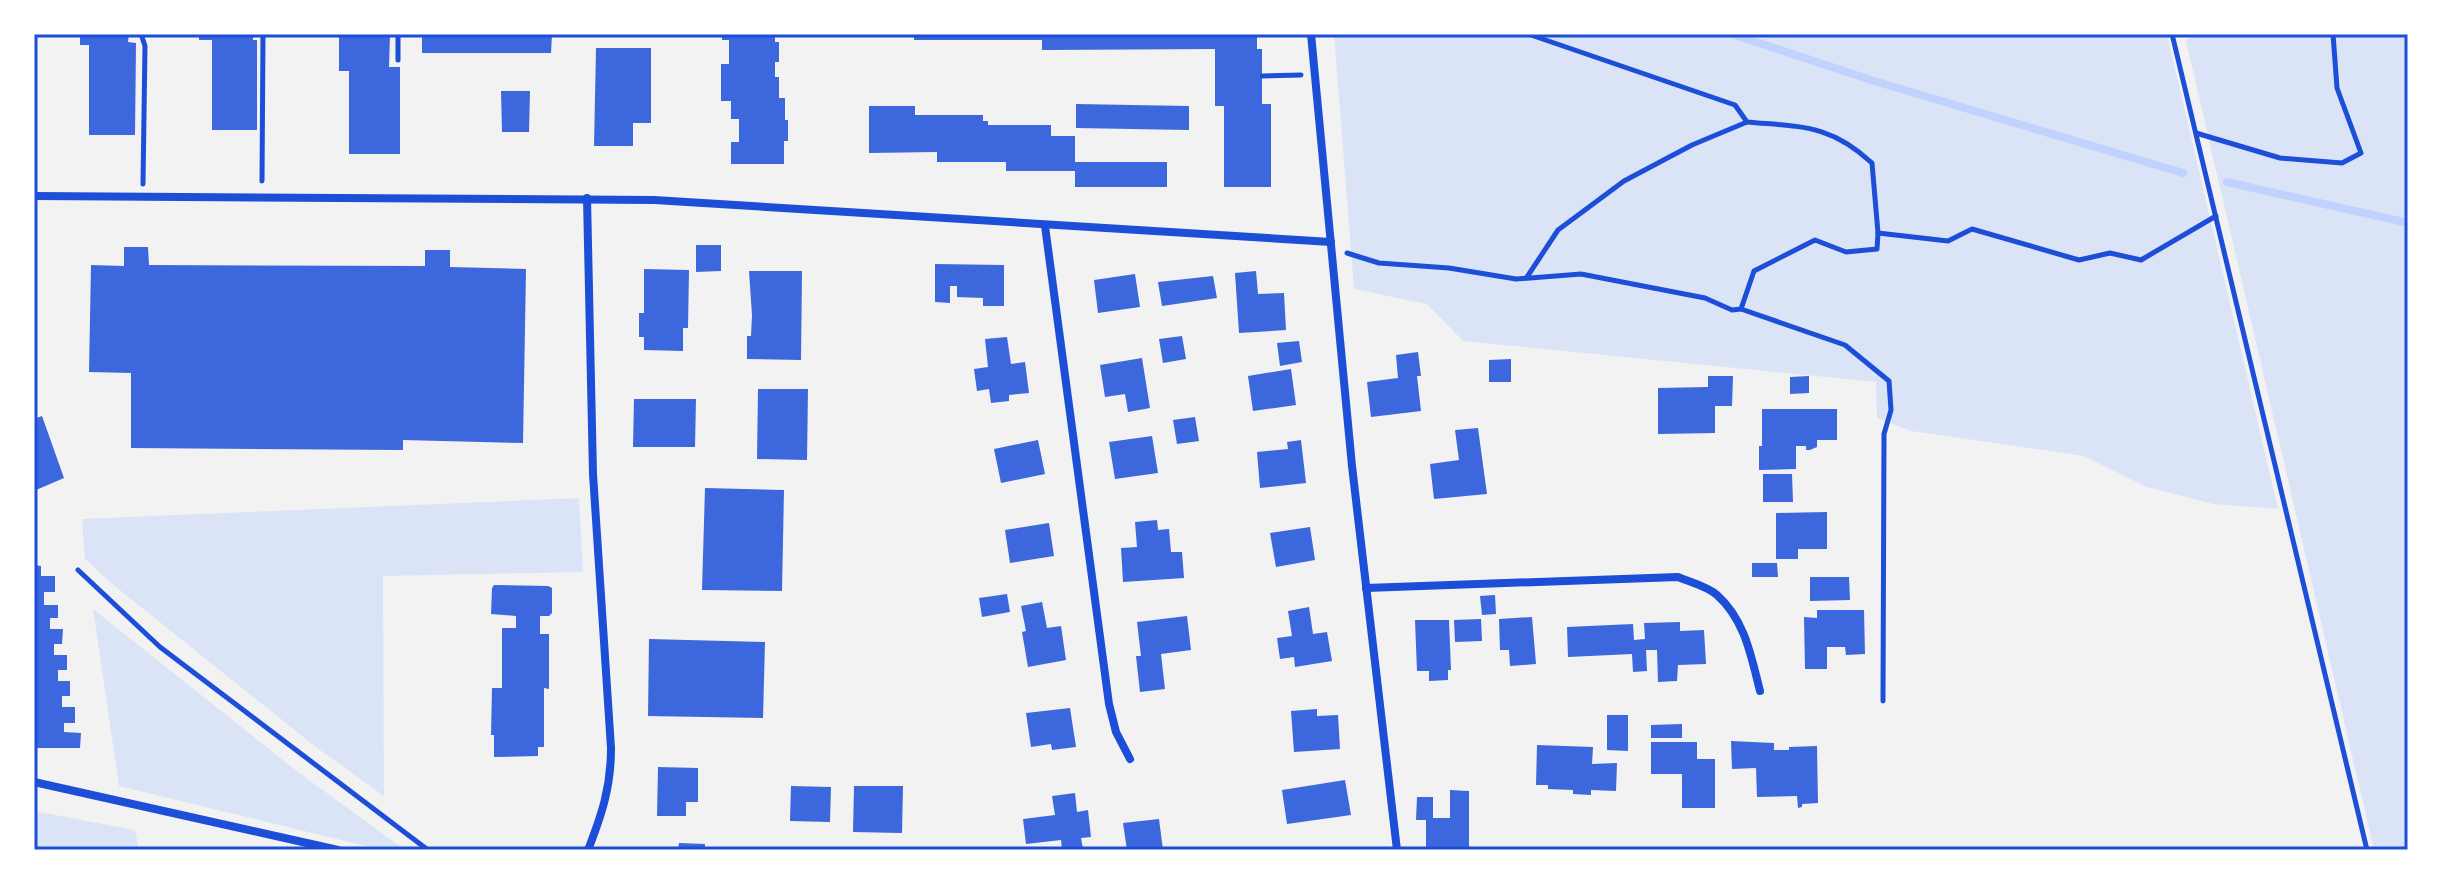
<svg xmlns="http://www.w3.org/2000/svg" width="2442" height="884" font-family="'Source Sans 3',sans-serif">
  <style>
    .green { fill: #dbe4f7 }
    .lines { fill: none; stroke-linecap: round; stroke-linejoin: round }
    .stream { stroke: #bfd3fe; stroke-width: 8 }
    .building { fill: #3d67dc }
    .path { stroke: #1d4ed8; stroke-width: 5 }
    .minor { stroke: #1d4ed8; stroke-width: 8 }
    .neatline { fill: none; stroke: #1d4ed8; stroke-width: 3 }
  </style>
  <rect width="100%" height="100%" fill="#f2f2f2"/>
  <g class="green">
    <path d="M1334,34H2167L2278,509L2213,504L2147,487L2084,456L1911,431L1877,418L1876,382L1463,341L1427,304L1354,289Z"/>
    <path d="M2191,34H2408V850H2374L2186,41Z"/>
    <path d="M579,498L583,572L383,576L384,796L317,748L111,583L85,559L82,519Z"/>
    <path d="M93,609L298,772L405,850H382L119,786Z"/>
    <path d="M34,811L135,830L139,850H34Z"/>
  </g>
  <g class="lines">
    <g class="stream">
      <path d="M1732,34L1871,80L2183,173"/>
      <path d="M2227,182L2408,223"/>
    </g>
  </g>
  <g class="building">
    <path d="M80,34H129L128,42L136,43L135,135H89V45H80Z"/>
    <path d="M199,34H253V40H257V130H212V40H199Z"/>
    <path d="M339,34H390L389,67H400V154H349V71H339Z"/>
    <path d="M422,34H552L551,53H422Z"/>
    <path d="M722,34H775V42H779V62H775V77H779V98H785V120H788V141H784V164H731V142H739V119H731V101H721V64H729V40H722Z"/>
    <path d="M914,34H1257V49H1262V104H1271V187H1224V106H1215V49L1042,50V40H914Z"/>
    <path d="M596,48H651V123H633V146H594Z"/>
    <path d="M501,91H530L529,132H502Z"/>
    <path d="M1076,104L1189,106V130L1076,128Z"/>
    <path d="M869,106H915V115H983V121H988V125H1051V136H1075V162H1167V187H1075V171H1006V162H937V152L869,153Z"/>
    <path d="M696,245H721V271L696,272Z"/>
    <path d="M124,247H148L149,265L425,266V250H450V267L526,269L523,443L403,440V450L131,448V373L89,372L91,265L124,266Z"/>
    <path d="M935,264L1004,265V306H983V298L957,297V286H950V303L935,302Z"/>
    <path d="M644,269L689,270L688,328H683V351L644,350V337H639V313H644Z"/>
    <path d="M749,271H802L801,360L747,359V336H751L752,315Z"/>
    <path d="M1256,271L1258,294L1284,293L1286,330L1239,333L1235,273Z"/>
    <path d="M1135,274L1140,307L1098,313L1094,280Z"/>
    <path d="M1213,276L1217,298L1162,306L1158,282Z"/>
    <path d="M1182,336L1186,359L1163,363L1159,339Z"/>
    <path d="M1007,337L1011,364L1025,362L1029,393L1009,395V401L991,403L989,389L977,391L974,369L988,367L985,339Z"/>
    <path d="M1299,341L1302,362L1280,366L1277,343Z"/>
    <path d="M1418,352L1421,376H1417L1421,411L1371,417L1367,382L1398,378L1396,355Z"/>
    <path d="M1142,358L1150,408L1128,412L1125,394L1105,397L1100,365Z"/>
    <path d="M1511,359V382H1489V360Z"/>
    <path d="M1291,369L1296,405L1253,411L1248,376Z"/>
    <path d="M1708,376H1733L1732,406H1715V433L1658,434V388L1708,387Z"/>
    <path d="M1809,376V393L1790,394V377Z"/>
    <path d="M758,389H808L807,460L757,459Z"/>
    <path d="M634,399H696L695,447H633Z"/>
    <path d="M1762,409H1837V440H1817V447L1810,450H1806V446H1796V469L1759,470V446H1762Z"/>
    <path d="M42,416L64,478L36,490L34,485V419Z"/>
    <path d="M1195,417L1199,441L1177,444L1173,420Z"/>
    <path d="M1478,428L1487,494L1434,499L1430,464L1459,460L1455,430Z"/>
    <path d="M1152,436L1158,473L1115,479L1109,442Z"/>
    <path d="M1038,440L1045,474L1001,483L994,449Z"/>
    <path d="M1301,440L1306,483L1260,488L1257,452L1288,449L1287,442Z"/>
    <path d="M1763,474H1792L1793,502H1763Z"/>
    <path d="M705,488L784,490L782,591L702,590Z"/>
    <path d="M1827,512V549H1798V559H1776V513Z"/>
    <path d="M1157,520L1158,530L1169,529L1171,552H1182L1184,578L1123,582L1121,548L1137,547L1135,522Z"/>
    <path d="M1049,523L1054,556L1010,563L1005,530Z"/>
    <path d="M1310,527L1315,560L1276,567L1270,533Z"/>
    <path d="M1752,563H1777L1778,577H1752Z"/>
    <path d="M34,565L41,566V576H55V592H44V605H58V618H50V629H63L62,644H54V655H67V670H58V681H70V696H62V707H75V723H64V732L81,733L80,748H37V738H34Z"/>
    <path d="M1810,577H1849L1850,600L1810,601Z"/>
    <path d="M494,585L548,586L552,588V613L549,616H540V634H549V689L544,688V747H538V756L494,757V735H491L492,688H502V628H516V616L491,614L492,588Z"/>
    <path d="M1007,594L1010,612L982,617L979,598Z"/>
    <path d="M1495,595L1496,614L1482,615L1480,596Z"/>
    <path d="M1042,602L1047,628L1061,626L1066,660L1028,667L1022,632L1026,631L1021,606Z"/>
    <path d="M1309,607L1313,634L1327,632L1332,661L1295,667L1294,657L1280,659L1277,638L1292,636L1288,611Z"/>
    <path d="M1817,610H1864L1865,654L1846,655L1845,647H1827V669H1805L1804,617L1817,618Z"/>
    <path d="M1187,616L1191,650L1161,654L1165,689L1140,692L1136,656H1141L1137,622Z"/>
    <path d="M1532,617L1536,664L1510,666L1509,650H1500L1499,619Z"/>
    <path d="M1481,619L1482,641L1455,642L1454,620Z"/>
    <path d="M1415,620H1449L1451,670H1448V680L1429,681V671H1417Z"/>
    <path d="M1680,622V631L1704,630L1706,664L1678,665L1677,681L1658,682L1657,650H1646L1647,671L1633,672L1632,654L1568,657L1567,627L1633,624L1634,640L1645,639L1644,623Z"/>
    <path d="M649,639L765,642L763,718L648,716Z"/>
    <path d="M1070,708L1076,747L1052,750L1051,744L1031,747L1026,713Z"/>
    <path d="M1317,709V716L1338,715L1340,749L1294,752L1291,711Z"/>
    <path d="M1607,715H1628V751L1607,750Z"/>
    <path d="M1682,724V738H1651V725Z"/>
    <path d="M1731,741L1774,743V750H1789V747L1817,746L1818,803L1802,804V807L1798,808L1797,796L1757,797L1756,768L1732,769Z"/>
    <path d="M1651,742H1697V759H1715V808H1682V774H1651Z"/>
    <path d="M1537,745L1593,747L1592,764L1617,763L1616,791L1591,790V795L1573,794V790L1548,789V785H1536Z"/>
    <path d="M658,767L698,768V802H686V816H657Z"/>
    <path d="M1345,780L1351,815L1287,824L1282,790Z"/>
    <path d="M791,786L831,787L830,822L790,821Z"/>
    <path d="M854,786H903L902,833L853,832Z"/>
    <path d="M1450,790L1469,791V850H1426V820H1416L1417,797H1433V818H1450Z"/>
    <path d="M1075,793L1077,812L1088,810L1091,837L1081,838L1083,849L1062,850L1061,840L1026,844L1023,819L1055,815L1052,796Z"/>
    <path d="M1159,819L1163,850H1127L1123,823Z"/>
    <path d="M679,843L705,844V850H678Z"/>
  </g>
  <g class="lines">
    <g class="path">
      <path d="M141,34L145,46L143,184"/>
      <path d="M1528,34L1735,105L1747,122C1802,127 1830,124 1872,163L1878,233L1948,241L1972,229L2079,260L2110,253L2141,260L2216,216"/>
      <path d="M2172,34L2367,850"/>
      <path d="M398,60V34"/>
      <path d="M1262,76L1301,75"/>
      <path d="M2196,133L2280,158L2342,163L2361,153L2337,88L2333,34"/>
      <path d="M262,181L263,34"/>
      <path d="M1347,253L1379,263L1449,268L1516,279L1581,274L1705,298L1732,310L1741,309L1754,271L1815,240L1846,252L1877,249L1878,233"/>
      <path d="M1527,277L1558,230L1624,181L1692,145L1747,122"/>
      <path d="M1741,309L1845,345L1889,381L1891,410L1884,434L1883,701"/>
      <path d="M78,570L160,647L428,850"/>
    </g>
    <g class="minor">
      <path d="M1311,34L1352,466L1397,850"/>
      <path d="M34,196L654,200L1331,242"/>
      <path d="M587,198L593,474L611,748C611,787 602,814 588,850"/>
      <path d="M1045,226L1109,704L1116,732L1130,759"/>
      <path d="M1366,588L1678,577C1690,582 1707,586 1717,595C1745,620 1751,656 1760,691"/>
      <path d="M34,782L338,850"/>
    </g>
  </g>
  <rect width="2442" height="884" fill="none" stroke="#ffffff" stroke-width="72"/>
  <rect x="36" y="36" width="2370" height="812" class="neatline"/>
</svg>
